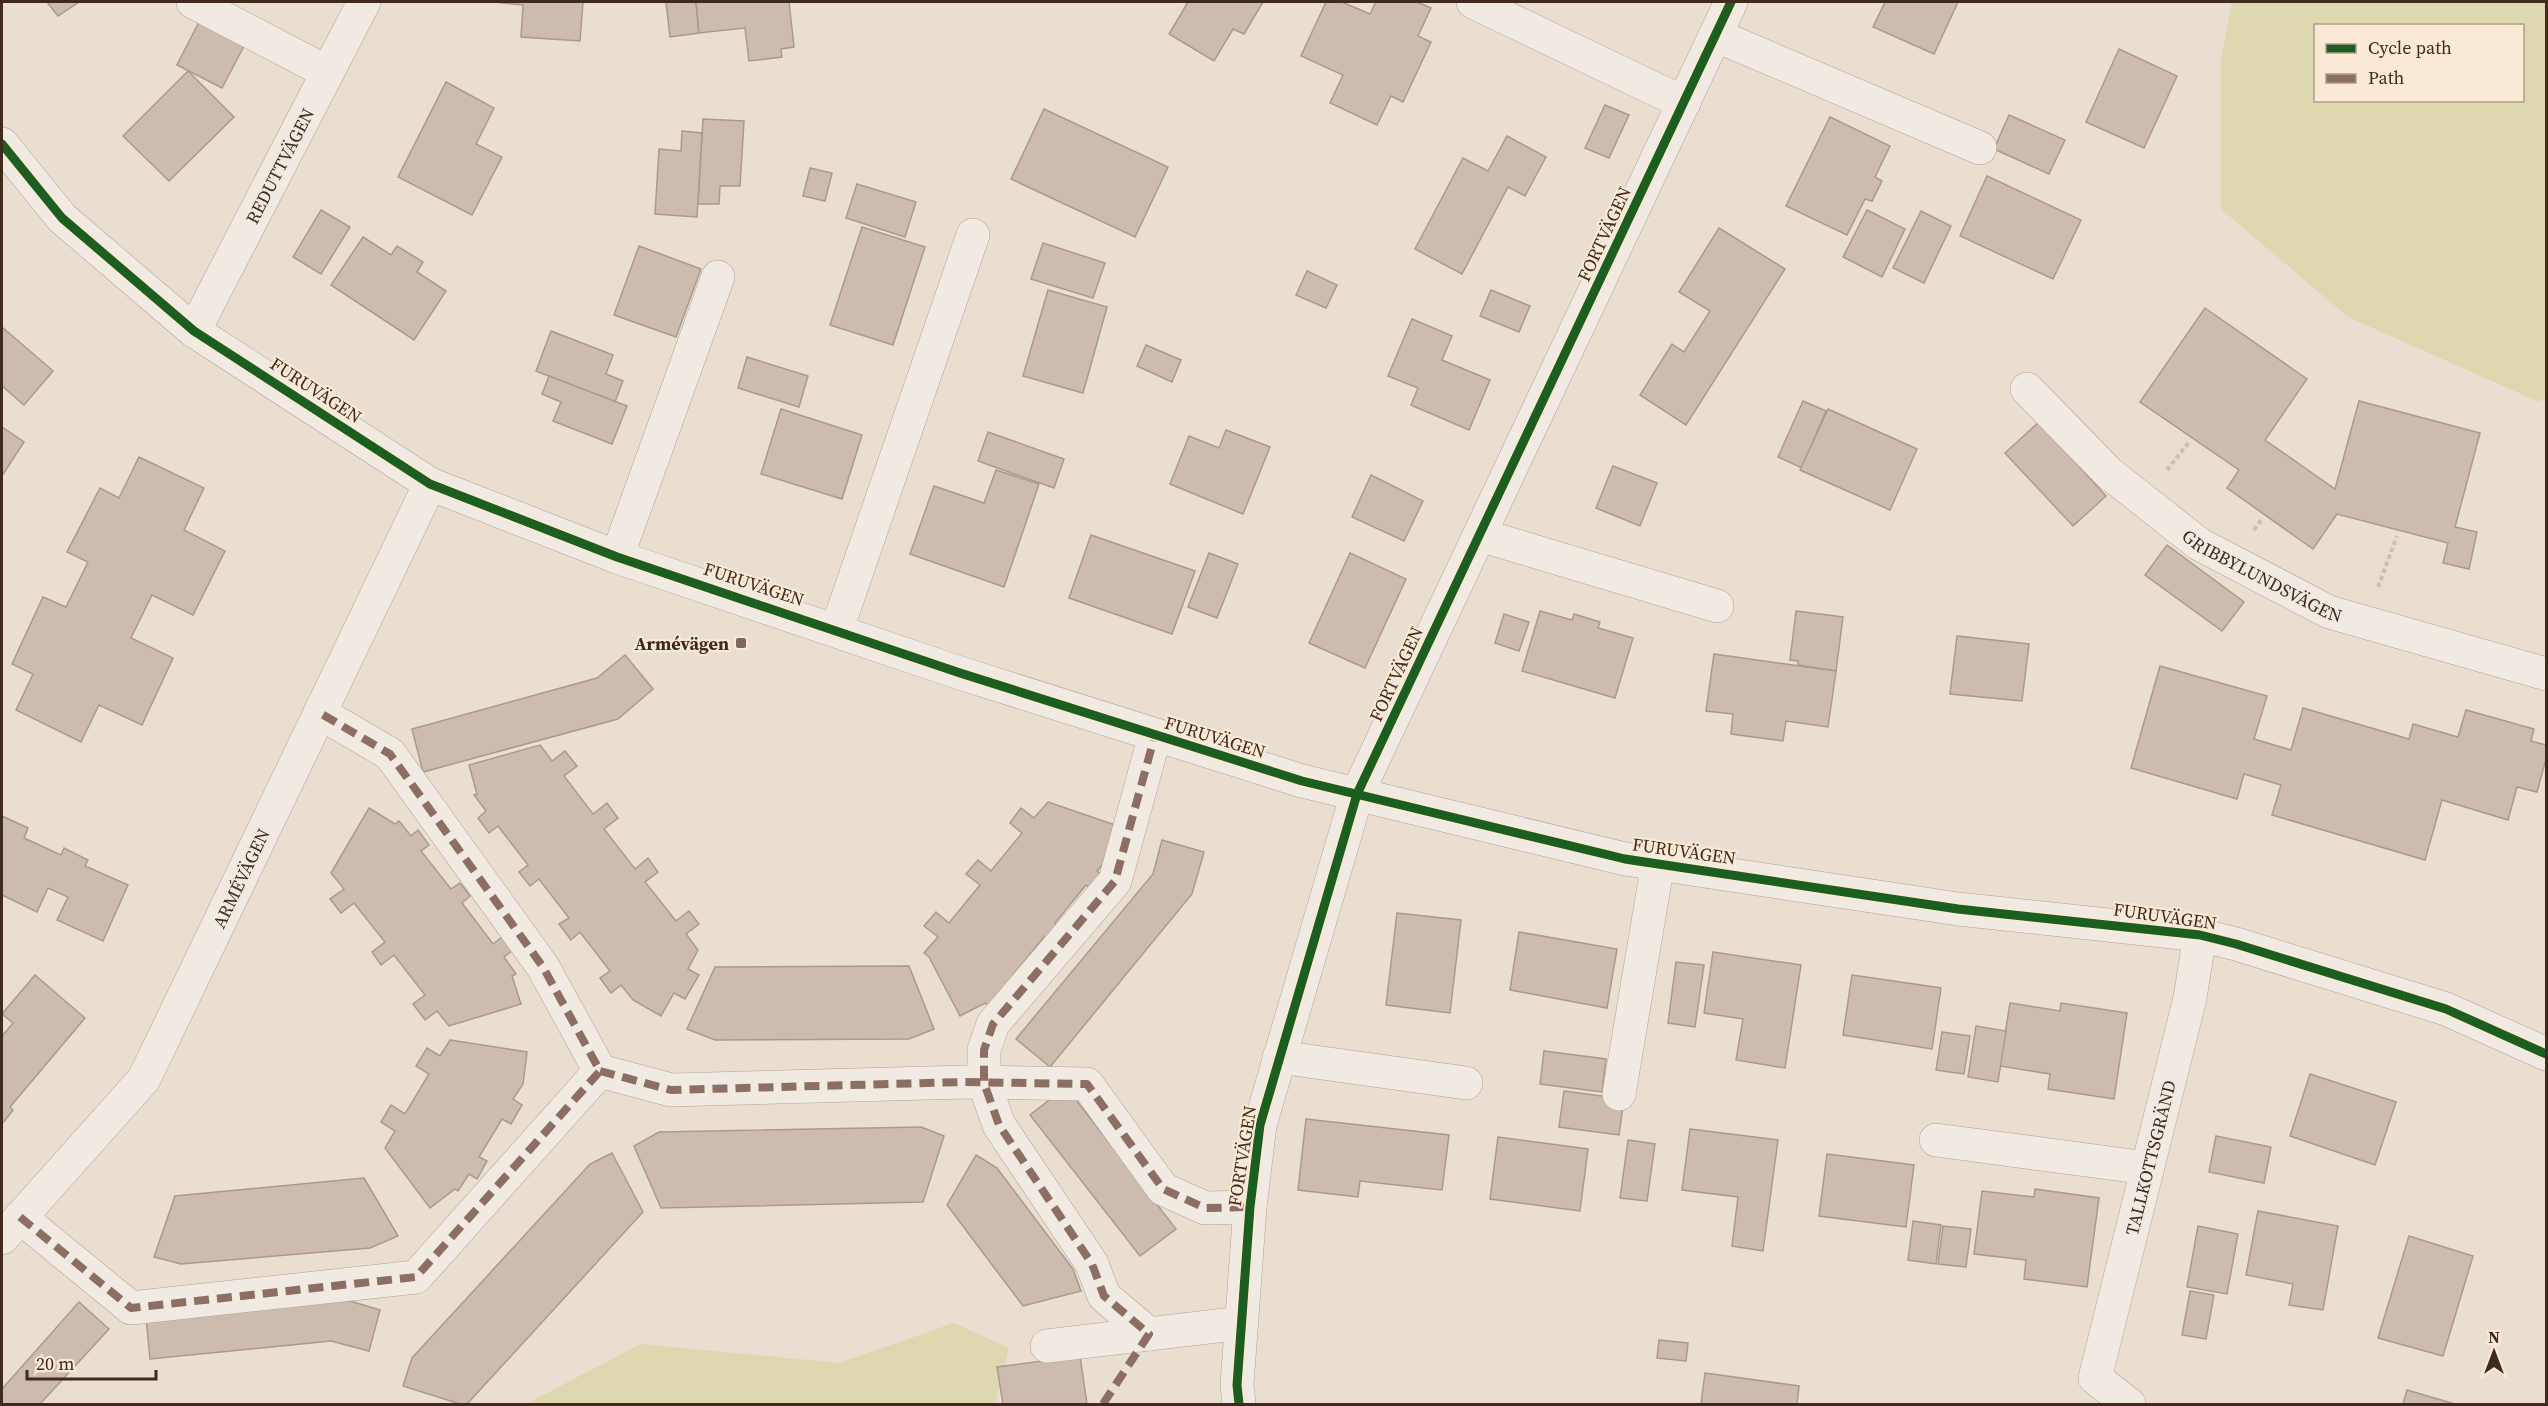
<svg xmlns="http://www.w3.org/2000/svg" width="2548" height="1406" font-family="'Source Serif 4',serif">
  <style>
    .green { fill: #ddd8b0; fill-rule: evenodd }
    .building { fill: #cebbaf; stroke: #aa998d; stroke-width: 1.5 }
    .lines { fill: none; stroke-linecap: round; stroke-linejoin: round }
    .minor-casing { stroke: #afa397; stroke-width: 34 }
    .path { stroke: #c9c0b8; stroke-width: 4; stroke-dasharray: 4.5 3; stroke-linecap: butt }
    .minor { stroke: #f0eae2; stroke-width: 33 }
    .quiet { stroke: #8d6e63; stroke-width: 8; stroke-dasharray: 15 8; stroke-linecap: butt }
    .cycleway-casing { stroke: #faead5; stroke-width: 13 }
    .cycleway { stroke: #1b5e20; stroke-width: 9 }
    .poi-dot { fill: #7b685b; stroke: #faead5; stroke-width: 2 }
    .labels { text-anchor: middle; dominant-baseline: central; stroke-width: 4.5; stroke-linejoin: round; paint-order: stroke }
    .street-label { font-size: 18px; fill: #40291d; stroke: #faead5 }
    .poi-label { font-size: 18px; font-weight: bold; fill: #40291d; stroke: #faead5; text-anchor: end }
  </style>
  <rect width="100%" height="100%" fill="#e9decf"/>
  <g class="green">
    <path d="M2232,2H2546V397L2539,402L2348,317L2221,209V60ZM2316,26H2522V100H2316Z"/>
    <path d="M954,1323L1009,1348L995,1404H526L641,1344L839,1363Z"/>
  </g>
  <g class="building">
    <path d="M47,2H79L58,16Z"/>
    <path d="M494,2H583L580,41L521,37L523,5Z"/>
    <path d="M666,2H696L699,33L670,37Z"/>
    <path d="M696,2H789L794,47L781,49L782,57L749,61L745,28L699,33Z"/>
    <path d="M1188,2H1263L1244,34L1233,29L1214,61L1169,34Z"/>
    <path d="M1326,2H1342L1370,14L1376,2H1417L1431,8L1418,36L1431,42L1403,102L1391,96L1377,125L1330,103L1343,75L1301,56Z"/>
    <path d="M1885,2H1958L1934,54L1873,27Z"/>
    <path d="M199,22L244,46L222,88L177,65Z"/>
    <path d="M2119,49L2177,76L2144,148L2086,122Z"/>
    <path d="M188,71L234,117L169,181L123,136Z"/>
    <path d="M446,82L494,108L476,144L502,157L472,215L398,177Z"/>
    <path d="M1605,105L1629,115L1609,158L1585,148Z"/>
    <path d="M1044,109L1168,167L1135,237L1011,179Z"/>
    <path d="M2009,115L2065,140L2049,174L1994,149Z"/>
    <path d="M1830,117L1890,146L1875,177L1882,181L1872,201L1865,199L1847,235L1786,206Z"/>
    <path d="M703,119L744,121L740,186H720L719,204H698Z"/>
    <path d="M682,131L702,133L697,217L655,214L659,149L681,151Z"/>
    <path d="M1507,136L1546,157L1525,196L1508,187L1462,274L1415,249L1463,158L1488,171Z"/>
    <path d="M810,168L832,173L825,201L803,196Z"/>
    <path d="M1987,176L2081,220L2053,279L1960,236Z"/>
    <path d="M857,184L916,202L905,237L846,218Z"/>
    <path d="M321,210L350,227L321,274L293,257Z"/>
    <path d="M1867,210L1905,229L1882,277L1843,257Z"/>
    <path d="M1921,211L1951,226L1924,283L1893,268Z"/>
    <path d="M862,227L925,247L893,345L830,325Z"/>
    <path d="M1719,228L1785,269L1686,425L1640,395L1672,344L1684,352L1710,311L1679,292Z"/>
    <path d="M363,237L391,255L397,246L423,262L417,272L446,291L414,340L331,285Z"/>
    <path d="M1043,243L1105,263L1093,298L1031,279Z"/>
    <path d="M639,246L701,269L676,337L614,315Z"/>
    <path d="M1307,271L1337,285L1326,308L1296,295Z"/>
    <path d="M1048,290L1107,307L1083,393L1023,376Z"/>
    <path d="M1491,290L1530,306L1519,332L1480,316Z"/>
    <path d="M2205,308L2307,379L2265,440L2335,489L2359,401L2480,433L2455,527L2477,532L2469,569L2443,563L2448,543L2337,514L2313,549L2227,488L2239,470L2140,402Z"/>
    <path d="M1412,319L1452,336L1442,360L1490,380L1469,430L1411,405L1418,388L1388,376Z"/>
    <path d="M2,327L53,371L24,405L2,386Z"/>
    <path d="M551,331L613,355L606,374L623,381L615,402L536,371Z"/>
    <path d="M1146,345L1181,360L1172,382L1137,366Z"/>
    <path d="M747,357L808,376L799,407L738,388Z"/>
    <path d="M549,376L627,406L612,444L553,421L561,402L542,394Z"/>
    <path d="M1803,401L1826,411L1802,468L1778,457Z"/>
    <path d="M781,409L862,435L842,499L761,474Z"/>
    <path d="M1828,409L1917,449L1890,510L1800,470Z"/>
    <path d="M2039,422L2106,496L2073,526L2005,453Z"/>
    <path d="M2,427L24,442L2,476Z"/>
    <path d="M1226,430L1270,447L1243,514L1170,484L1189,436L1219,448Z"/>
    <path d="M988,432L1064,459L1054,488L978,461Z"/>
    <path d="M139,457L204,488L184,530L225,551L193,615L152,595L131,638L173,658L142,725L99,705L81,742L16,710L33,674L12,664L43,597L66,607L88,562L67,552L100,488L119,498Z"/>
    <path d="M1613,466L1657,483L1640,526L1596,508Z"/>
    <path d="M996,470L1039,484L1004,587L910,554L934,486L984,503Z"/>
    <path d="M1371,475L1423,501L1404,541L1352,517Z"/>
    <path d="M1091,535L1195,571L1172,634L1069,598Z"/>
    <path d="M2167,545L2244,602L2222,631L2145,575Z"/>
    <path d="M1209,553L1238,564L1217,618L1188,607Z"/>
    <path d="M1350,553L1406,579L1365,668L1309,643Z"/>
    <path d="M1540,611L1572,620L1574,614L1600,622L1598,628L1633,638L1615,698L1522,671Z"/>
    <path d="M1796,611L1843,617L1836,671L1798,665V661L1790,660Z"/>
    <path d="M1504,614L1529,622L1519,651L1495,643Z"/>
    <path d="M1957,636L2029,644L2022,701L1950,694Z"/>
    <path d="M1714,654L1836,671L1828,727L1786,721L1783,741L1731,734L1733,714L1706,711Z"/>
    <path d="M625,655L653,689L618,719L423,772L412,729L597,678Z"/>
    <path d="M2160,666L2267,696L2254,739L2291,750L2303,708L2409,739L2413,724L2458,737L2466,710L2534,729L2531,741L2546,745V759L2537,792L2517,787L2508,820L2442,800L2425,860L2272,815L2281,785L2244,774L2237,799L2131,768Z"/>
    <path d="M540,745L552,761L565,751L577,766L564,776L593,814L607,803L618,818L604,829L635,869L648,858L658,872L645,882L676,921L689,911L699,924L686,934L698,950L688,969L699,975L685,999L674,993L661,1016L633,1000L621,985L611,993L600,978L610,971L580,932L571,940L559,924L569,918L539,879L530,886L519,872L528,865L498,826L489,833L478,818L486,811L474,795L477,794L469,765Z"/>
    <path d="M1048,802L1118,826L1112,853L1097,871L1107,879L1096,893L1086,885L1055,923L1064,929L1053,943L1044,937L1013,975L1022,982L988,1005L985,1003L960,1016L929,957L924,953L938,937L924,926L936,912L949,923L980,885L966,874L978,860L991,871L1022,833L1010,823L1021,808L1034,818Z"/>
    <path d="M369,808L395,824L399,821L411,836L418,830L429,845L421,851L451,889L460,883L470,896L462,903L493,944L502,937L513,950L504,957L516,974L512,976L521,1004L449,1026L437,1011L425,1020L413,1004L425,995L394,955L381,965L372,952L385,942L354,903L341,913L330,899L344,889L331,873Z"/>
    <path d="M2,816L28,828L24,838L61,855L64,848L88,860L85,866L128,885L103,941L57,920L68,897L48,888L37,912L2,895Z"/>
    <path d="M1162,840L1204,852L1192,894L1050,1067L1016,1039L1153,874Z"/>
    <path d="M1397,913L1461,920L1450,1013L1386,1005Z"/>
    <path d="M1519,932L1617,949L1607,1008L1510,990Z"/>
    <path d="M1713,952L1801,965L1785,1068L1736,1060L1743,1019L1704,1013Z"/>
    <path d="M1676,962L1704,965L1695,1027L1668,1023Z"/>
    <path d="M909,966L934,1029L909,1039L715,1040L687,1029L715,967Z"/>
    <path d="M35,975L85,1018L10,1107L13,1110L2,1124V1036L13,1023L2,1014Z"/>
    <path d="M1852,975L1941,988L1932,1049L1843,1035Z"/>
    <path d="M2010,1003L2060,1011L2061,1003L2127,1013L2114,1099L2048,1089L2050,1074L2000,1066Z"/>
    <path d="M1976,1026L2006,1031L1998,1082L1968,1077Z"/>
    <path d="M1942,1032L1970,1036L1964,1074L1936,1070Z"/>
    <path d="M450,1040L527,1052L523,1084L513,1099L522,1105L511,1124L502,1119L479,1157L487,1161L477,1179L469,1174L458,1191L455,1189L430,1208L385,1148L395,1131L381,1122L391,1105L405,1114L429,1074L416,1066L427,1048L440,1056Z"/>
    <path d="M1544,1051L1606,1059L1602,1092L1540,1084Z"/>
    <path d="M2310,1074L2396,1102L2375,1165L2290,1136Z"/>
    <path d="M1066,1087L1176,1229L1140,1256L1030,1115Z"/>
    <path d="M1564,1091L1624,1099L1619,1135L1559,1127Z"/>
    <path d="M1306,1119L1449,1135L1442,1190L1360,1181L1358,1197L1298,1190Z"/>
    <path d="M921,1127L944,1136L923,1202L661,1208L634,1146L659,1132Z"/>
    <path d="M1690,1129L1778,1140L1763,1251L1732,1246L1738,1197L1682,1190Z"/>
    <path d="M2216,1136L2271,1147L2264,1183L2209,1172Z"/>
    <path d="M1498,1137L1588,1149L1580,1211L1490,1199Z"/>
    <path d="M1628,1140L1655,1144L1647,1201L1620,1198Z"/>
    <path d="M612,1153L643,1212L467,1404H460L403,1386L412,1358L590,1164Z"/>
    <path d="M1827,1154L1914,1165L1906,1227L1819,1216Z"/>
    <path d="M976,1155L997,1168L1073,1269L1081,1291L1023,1306L947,1205Z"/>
    <path d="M364,1178L398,1236L370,1248L181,1264L154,1257L175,1196Z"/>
    <path d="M2035,1189L2099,1198L2087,1287L2024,1279L2026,1260L1974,1254L1982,1191L2034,1197Z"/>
    <path d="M2258,1211L2338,1226L2323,1310L2289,1305L2293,1284L2246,1275Z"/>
    <path d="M1913,1221L1941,1225L1936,1264L1908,1260Z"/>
    <path d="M1943,1226L1971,1229L1966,1267L1938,1264Z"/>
    <path d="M2198,1226L2238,1234L2227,1294L2187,1287Z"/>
    <path d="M2409,1236L2473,1256L2443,1356L2378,1338Z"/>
    <path d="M2190,1291L2214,1295L2206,1339L2182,1335Z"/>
    <path d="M337,1297L380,1310L369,1351L331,1341L150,1359L146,1317Z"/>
    <path d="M79,1302L109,1329L40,1404H2V1389Z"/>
    <path d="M1659,1340L1688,1343L1686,1361L1657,1358Z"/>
    <path d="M1080,1356L1087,1404H1003L997,1367Z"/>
    <path d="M1705,1373L1799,1386L1797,1404H1701Z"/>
    <path d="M2407,1390L2455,1404H2403Z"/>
  </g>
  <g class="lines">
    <g class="minor-casing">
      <g id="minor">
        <path d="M193,2L327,72"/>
        <path d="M1473,2L1684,103"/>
        <path d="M1715,35L1980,148"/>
        <path d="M2,144L62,218L194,331L430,484L617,557L960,673L1302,781L1625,859L1958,909L2200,935L2236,944L2446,1009L2546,1054"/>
        <path id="s1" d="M194,331L364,2"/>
        <path id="s2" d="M2027,389L2109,473L2199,544L2329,612L2546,674"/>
        <path d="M1480,535L1717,606"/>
        <path d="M617,557L718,277"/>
        <path d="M837,629L973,235"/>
        <path d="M1279,1057L1466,1083"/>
        <path d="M600,1071L671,1090L965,1082L1087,1084L1163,1189L1205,1208L1250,1207"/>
        <path d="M1619,1094L1658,863"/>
        <path d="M1936,1140L2147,1168"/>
        <path d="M20,1217L131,1308L416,1277L600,1071L543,967L390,754L320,713"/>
        <path id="s3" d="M2,1238L144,1079L430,484"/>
        <path d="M1149,1334L1104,1296L1092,1264L999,1125L984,1083V1050L993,1024L1115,881L1155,735"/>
        <path d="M1047,1346L1242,1323"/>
        <path d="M1239,1404L1237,1385L1250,1207L1260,1125L1357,794L1731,2"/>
        <path id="s4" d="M2129,1404L2095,1378L2190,998L2200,935"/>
      </g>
    </g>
    <g class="path">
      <path d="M2167,470L2189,442"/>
      <path d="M2254,530L2262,519"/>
      <path d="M2378,587L2397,536"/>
    </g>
    <use href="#minor" class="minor"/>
    <g class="quiet">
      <path d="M600,1071L671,1090L965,1082L1087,1084L1163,1189L1205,1208L1250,1207"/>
      <path d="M20,1217L131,1308L416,1277L600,1071L543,967L390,754L320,713"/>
      <path d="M1103,1404L1149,1334L1104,1296L1092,1264L999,1125L984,1083V1050L993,1024L1115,881L1155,735"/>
    </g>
    <g class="cycleway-casing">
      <g id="cycleway">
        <path d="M2,144L62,218L194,331L430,484L617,557L960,673L1302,781L1625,859L1958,909L2200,935L2236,944L2446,1009L2546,1054"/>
        <path d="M1239,1404L1237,1385L1250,1207L1260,1125L1357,794L1731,2"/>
      </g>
    </g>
    <use href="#cycleway" class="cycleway"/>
  </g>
  <rect class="poi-dot" x="735" y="637" width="12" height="12" rx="3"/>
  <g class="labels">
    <g class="street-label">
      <text stroke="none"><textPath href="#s1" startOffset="186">REDUTTVÄGEN</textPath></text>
      <text transform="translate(1604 234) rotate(-65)">FORTVÄGEN</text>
      <text transform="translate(316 390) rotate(33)">FURUVÄGEN</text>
      <text stroke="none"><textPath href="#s2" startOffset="303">GRIBBYLUNDSVÄGEN</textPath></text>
      <text transform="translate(754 584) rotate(18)">FURUVÄGEN</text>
      <text transform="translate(1396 674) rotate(-65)">FORTVÄGEN</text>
      <text transform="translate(1215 737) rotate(17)">FURUVÄGEN</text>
      <text transform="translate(1684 851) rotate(8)">FURUVÄGEN</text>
      <text stroke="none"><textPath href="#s3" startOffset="436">ARMÉVÄGEN</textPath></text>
      <text transform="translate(2165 916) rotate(8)">FURUVÄGEN</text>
      <text transform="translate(1242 1156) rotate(-81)">FORTVÄGEN</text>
      <text stroke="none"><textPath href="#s4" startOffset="270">TALLKOTTSGRÄND</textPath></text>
    </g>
    <g class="poi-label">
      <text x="729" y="643">Armévägen</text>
    </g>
  </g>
  <rect width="2548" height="1406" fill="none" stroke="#40291d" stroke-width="6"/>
  <rect x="2314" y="24" width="210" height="78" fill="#faead5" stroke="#b09d8b" stroke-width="1.5"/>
  <rect x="2326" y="44" width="30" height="9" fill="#1b5e20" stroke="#b09d8b" stroke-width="1.5"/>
  <text x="2368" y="54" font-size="18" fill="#40291d">Cycle path</text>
  <rect x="2326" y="74" width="30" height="9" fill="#8d6e63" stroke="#b09d8b" stroke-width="1.5"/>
  <text x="2368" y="84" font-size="18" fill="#40291d">Path</text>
  <g transform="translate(2494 1352)" stroke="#faead5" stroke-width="4.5" paint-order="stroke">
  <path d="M0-4.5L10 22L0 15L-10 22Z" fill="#40291d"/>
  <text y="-9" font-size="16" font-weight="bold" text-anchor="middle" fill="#40291d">N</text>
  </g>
  <path d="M27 1370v9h129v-9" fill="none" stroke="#40291d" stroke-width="3"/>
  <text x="36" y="1370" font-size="18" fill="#40291d" stroke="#faead5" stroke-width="4.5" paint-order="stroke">20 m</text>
</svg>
